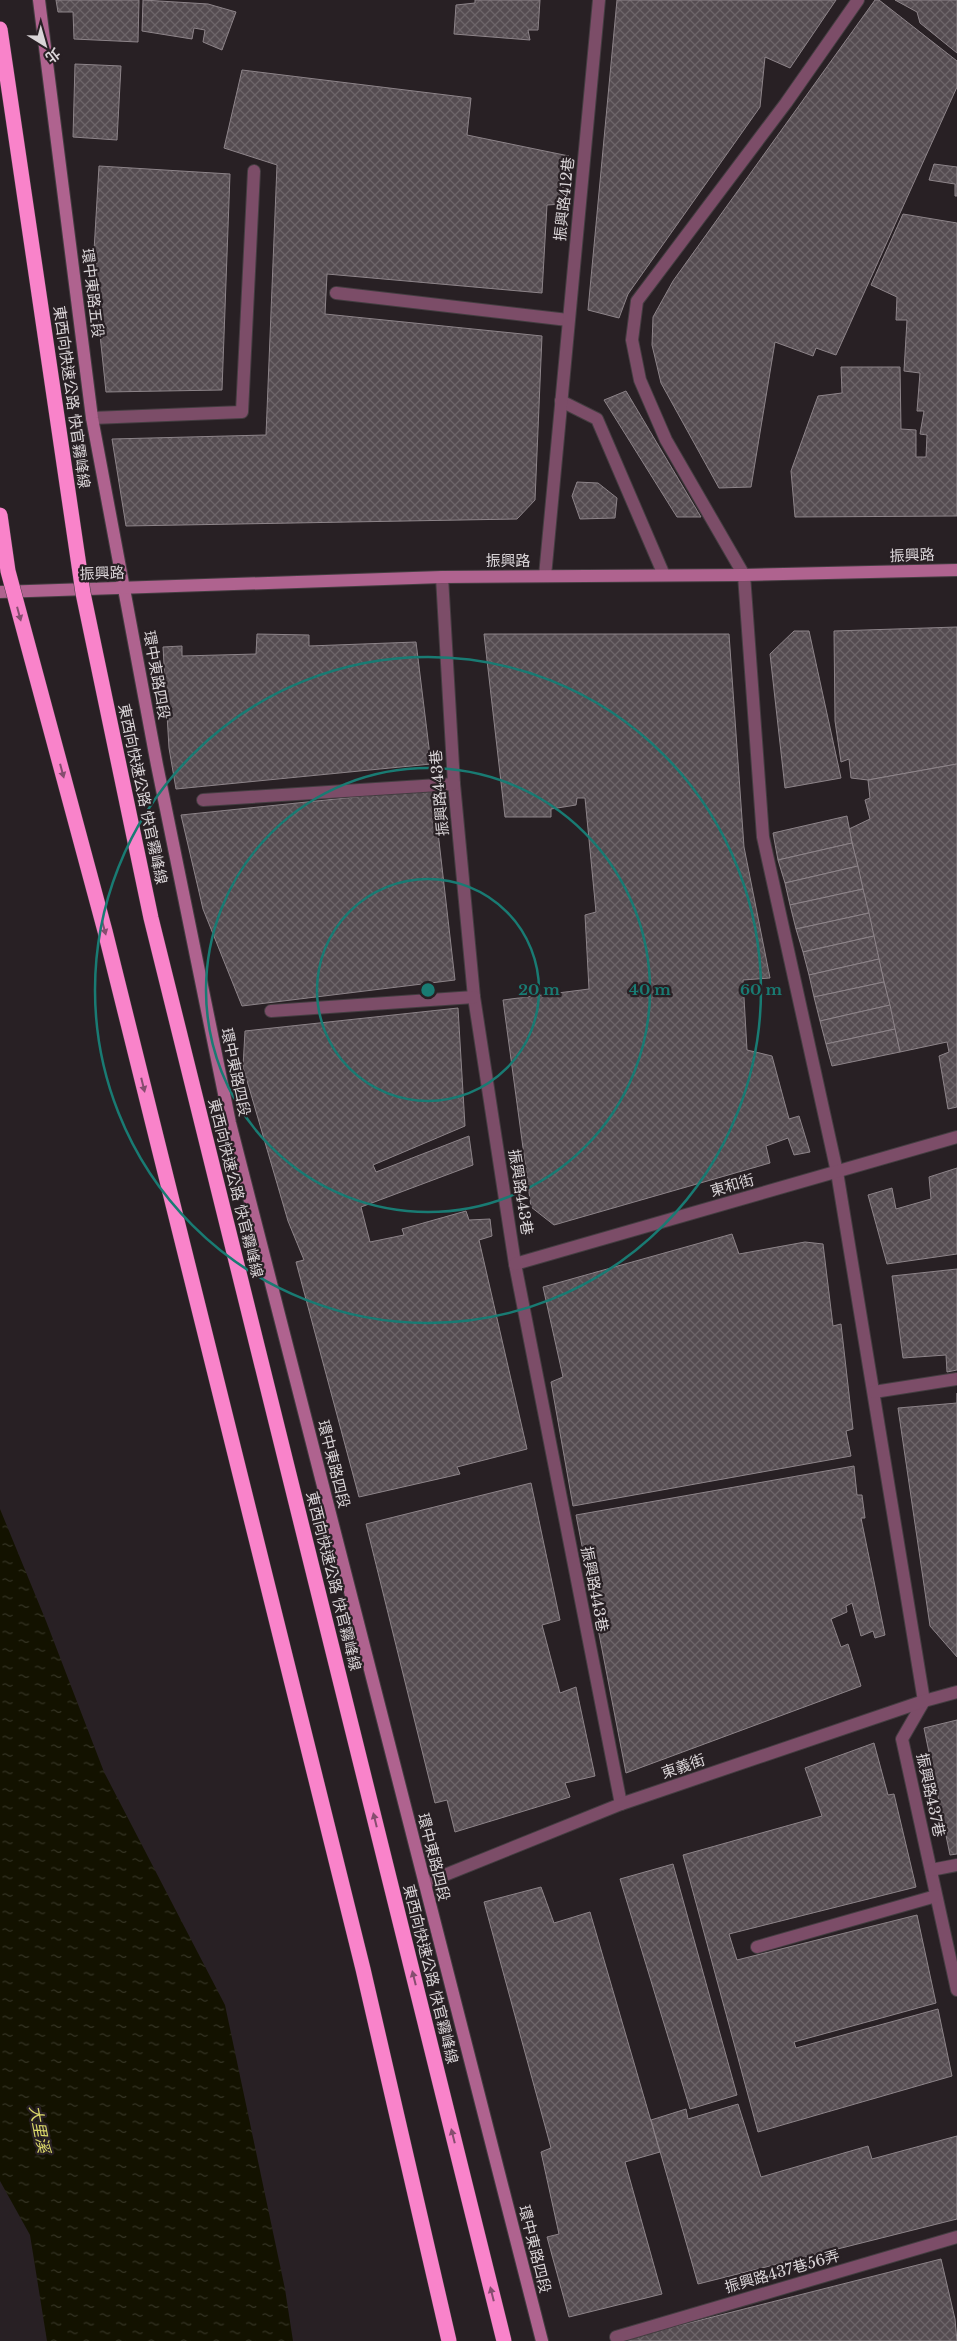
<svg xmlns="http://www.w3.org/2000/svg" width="957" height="2341" font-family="'Libre Baskerville','Noto Sans TC',serif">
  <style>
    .water { fill: url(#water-ripples) }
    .building { fill: url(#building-cross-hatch); stroke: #8d8489 }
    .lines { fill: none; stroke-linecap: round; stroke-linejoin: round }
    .lane-casing { stroke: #443d41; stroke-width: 14 }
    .street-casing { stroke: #443d41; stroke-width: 14 }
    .secondary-casing { stroke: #443d41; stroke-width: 14 }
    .lane { stroke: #7c4d68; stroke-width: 12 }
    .street { stroke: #7c4d68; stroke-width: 12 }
    .secondary { stroke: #af638f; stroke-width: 12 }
    .highway-bridge-casing { stroke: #443d41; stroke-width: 16; stroke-linecap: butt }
    .highway-bridge { stroke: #f983ca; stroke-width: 15 }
    .oneway { fill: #864d6f }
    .ring { fill: none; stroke: #197b73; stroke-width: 2.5 }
    .labels { text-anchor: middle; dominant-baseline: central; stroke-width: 4.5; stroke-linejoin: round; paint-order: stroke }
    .street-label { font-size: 15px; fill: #dad5d8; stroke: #282024 }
    .water-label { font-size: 16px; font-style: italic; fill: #dcd96a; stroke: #282024 }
    .centre { fill: #197b73; stroke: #282024; stroke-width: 2.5 }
    .ring-label { font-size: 15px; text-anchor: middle; font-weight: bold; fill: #197b73; stroke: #282024; stroke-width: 4.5; stroke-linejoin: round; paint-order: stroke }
  </style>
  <defs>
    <pattern id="water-ripples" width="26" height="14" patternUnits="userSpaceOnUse" patternTransform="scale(1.25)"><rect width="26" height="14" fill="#131200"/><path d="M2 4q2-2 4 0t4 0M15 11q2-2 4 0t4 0" fill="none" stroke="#353424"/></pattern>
    <pattern id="building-cross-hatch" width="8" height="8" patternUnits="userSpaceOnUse" patternTransform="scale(1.25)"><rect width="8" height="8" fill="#554c51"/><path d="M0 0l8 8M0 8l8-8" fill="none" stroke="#6d6569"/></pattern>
  </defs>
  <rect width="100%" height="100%" fill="#282024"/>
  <path class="water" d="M0,1509L46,1621L104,1772L225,2005L285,2289L293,2341H47L30,2235L0,2181Z"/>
  <g class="building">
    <path d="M56,0H139L138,42L74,39L73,12H58Z"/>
    <path d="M143,0L208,4L236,12L222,50L203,42L205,30L194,28L192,39L142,31Z"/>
    <path d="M475,0H540L538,30H528L530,40L454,34L456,5L475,3Z"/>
    <path d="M617,0H836L790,68L765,57L760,107L628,294L619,318L588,310Z"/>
    <path d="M875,0H879L957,61V87L836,355L816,348L813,356L775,342L751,487L719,488L661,383L652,345L653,317L673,281Z"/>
    <path d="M895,0H957V53L920,23L917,12Z"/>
    <path d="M75,64L121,66L117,140L73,137Z"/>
    <path d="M242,70L471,98L467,135L569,156L562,204L547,205L542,293L327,274L325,314L542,336L535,500L517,519L126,526L112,439L266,435L277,165L224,148Z"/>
    <path d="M934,164L957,167V196H955V184L929,180Z"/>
    <path d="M99,166L230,174L222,390L106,392L93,268Z"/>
    <path d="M903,214L957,223V516L795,517L791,471L818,396L842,393L841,367H900L901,429L916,430V457H926L927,435L920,434L924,411H917L920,373L904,371L907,320H896L897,297L871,285Z"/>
    <path d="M626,391L701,517H677L604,400Z"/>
    <path d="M577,482L598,483L617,498L615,518L580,519L572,496Z"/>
    <path d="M957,627V764L868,780L851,778L849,759L841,762L835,721L834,631Z"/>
    <path d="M794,631H809L841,778L785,788L770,654Z"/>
    <path d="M257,634L309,635V646L416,642L431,764L176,789L169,748L163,647L182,646V656L256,654Z"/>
    <path d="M484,634H729L744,847L770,978L743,980L747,1050L772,1056L789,1119L799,1116L810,1152L794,1155L788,1138L766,1146L770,1163L554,1225L531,1207L503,1000L589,989L585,915L596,912L585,798H577L576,805L551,809V817H505Z"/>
    <path d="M957,764V1107L948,1109L939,1056L949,1052L947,1042L900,1052L849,829L870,819L865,800L870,798L868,780Z"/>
    <path d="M433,789L455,980L242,1006L203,909L181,815Z"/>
    <path d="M847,816L852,843L778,860L773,833Z"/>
    <path d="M852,843L858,866L785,883L778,860Z"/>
    <path d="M858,866L863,889L790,905L785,883Z"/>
    <path d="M863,889L869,913L796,929L790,905Z"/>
    <path d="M869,913L874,936L803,952L796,929Z"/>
    <path d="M874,936L879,959L809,975L803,952Z"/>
    <path d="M879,959L884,982L814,997L809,975Z"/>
    <path d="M884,982L890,1005L820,1021L814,997Z"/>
    <path d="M890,1005L895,1029L826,1044L820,1021Z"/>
    <path d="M458,1008L465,1126L373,1165L376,1172L469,1136L473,1165L361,1207L370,1242L404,1235L402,1229L466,1211L469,1220L490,1219L492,1236L479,1240L527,1449L457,1467L460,1474L359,1497L296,1262L304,1260L288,1221L243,1067L245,1031Z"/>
    <path d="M895,1029L900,1052L832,1066L826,1044Z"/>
    <path d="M957,1168V1254L887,1264L868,1195L892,1188L896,1209L931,1199L929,1177Z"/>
    <path d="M732,1234L739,1254L805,1242L823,1244L833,1326L841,1324L853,1429L846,1431L851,1456L573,1506L551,1382L563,1377L543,1287Z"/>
    <path d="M957,1269V1370L947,1372L946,1355L903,1358L892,1276Z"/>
    <path d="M957,1393V1657L930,1626L898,1408L957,1403Z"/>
    <path d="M854,1466L857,1495H862L865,1518H861L885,1635L875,1638L873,1631L861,1636L852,1603L846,1606L847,1612L831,1619L841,1647L848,1644L861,1686L626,1773L576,1515Z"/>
    <path d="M531,1483L560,1620L542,1625L560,1693L576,1687L595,1776L565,1783L570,1797L455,1832L447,1800L435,1803L366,1524Z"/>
    <path d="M957,1720V1854L950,1855L924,1728Z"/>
    <path d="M874,1743L888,1795L894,1794L916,1887L729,1934L737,1960L917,1915L936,2003L794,2042L796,2048L938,2009L952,2076L758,2132L683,1855L822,1816L805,1768Z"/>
    <path d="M673,1864L737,2095L690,2109L620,1879Z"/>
    <path d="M541,1887L554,1923L590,1912L660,2152L625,2162L662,2294L569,2317L547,2237L559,2234L541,2152L551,2148L484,1902Z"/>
    <path d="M738,2104L761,2177L868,2146L872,2159L957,2136V2219L698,2284L651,2120L686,2109L688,2119Z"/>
    <path d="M941,2259L955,2319L957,2341H618Z"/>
  </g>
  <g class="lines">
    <g class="lane-casing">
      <g id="lane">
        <path d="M858,0L786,103L637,301L632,340L640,380L666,440L744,575L763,837L837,1172L924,1701L902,1739L957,1990"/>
        <path d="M336,293L568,320"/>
        <path d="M561,401L597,419L664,575"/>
        <path d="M92,418L242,412L254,171"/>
        <path d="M545,576L599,0"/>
        <path d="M442,577L454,784L474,997L515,1264L621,1804"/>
        <path d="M203,800L454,784"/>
        <path d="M271,1011L474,997"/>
        <path d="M515,1264L957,1137"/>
        <path d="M874,1392L957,1379"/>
        <path d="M931,1870L957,1865"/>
        <path d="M757,1947L936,1896"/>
        <path d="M616,2337L957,2237"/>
      </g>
    </g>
    <g class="street-casing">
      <path id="street" d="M425,1883L621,1804L924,1701L957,1692"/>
    </g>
    <g class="secondary-casing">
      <g id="secondary">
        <path d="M39,0L92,418L157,765L230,1123L542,2341"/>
        <path d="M0,592L442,577L744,575L957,570"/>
      </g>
    </g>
    <use href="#lane" class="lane"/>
    <use href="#street" class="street"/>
    <use href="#secondary" class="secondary"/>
    <g class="highway-bridge-casing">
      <g id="highway-bridge">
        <path d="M0,29L83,593L151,918L504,2341"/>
        <path d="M0,515L8,571L105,931L363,1969L449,2341"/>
      </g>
    </g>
    <use href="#highway-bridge" class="highway-bridge"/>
  </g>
  <defs><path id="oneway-solid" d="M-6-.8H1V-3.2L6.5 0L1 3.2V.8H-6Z" transform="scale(1.25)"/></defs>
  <g class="oneway">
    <use href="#oneway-solid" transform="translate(19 614) rotate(75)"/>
    <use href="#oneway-solid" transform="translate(62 771) rotate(75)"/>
    <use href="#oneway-solid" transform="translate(104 928) rotate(75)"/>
    <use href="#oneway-solid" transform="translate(143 1085) rotate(76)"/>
    <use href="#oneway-solid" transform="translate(375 1820) rotate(-104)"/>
    <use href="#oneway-solid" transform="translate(414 1978) rotate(-104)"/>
    <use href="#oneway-solid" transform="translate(453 2136) rotate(-104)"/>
    <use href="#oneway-solid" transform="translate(492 2294) rotate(-104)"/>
  </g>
  <g class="ring">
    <circle cx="428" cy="990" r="111"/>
    <circle cx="428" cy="990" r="222"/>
    <circle cx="428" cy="990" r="333"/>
  </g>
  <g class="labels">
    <g class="street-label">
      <text transform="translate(564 199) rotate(-84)">振興路412巷</text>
      <text transform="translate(93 293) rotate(83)">環中東路五段</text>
      <text transform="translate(72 397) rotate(82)">東西向快速公路 快官霧峰線</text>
      <text transform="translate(912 555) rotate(-2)">振興路</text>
      <text x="508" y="560">振興路</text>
      <text transform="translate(102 573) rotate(-2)">振興路</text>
      <text transform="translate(157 675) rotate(80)">環中東路四段</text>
      <text transform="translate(439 793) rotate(-95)">振興路443巷</text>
      <text transform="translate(143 794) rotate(78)">東西向快速公路 快官霧峰線</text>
      <text transform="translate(236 1072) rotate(78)">環中東路四段</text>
      <text transform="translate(732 1185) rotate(-16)">東和街</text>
      <text transform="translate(236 1188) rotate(76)">東西向快速公路 快官霧峰線</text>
      <text transform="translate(521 1192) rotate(81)">振興路443巷</text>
      <text transform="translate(334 1464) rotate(76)">環中東路四段</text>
      <text transform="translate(334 1581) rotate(76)">東西向快速公路 快官霧峰線</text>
      <text transform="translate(595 1589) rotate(79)">振興路443巷</text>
      <text transform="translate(683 1766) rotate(-19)">東義街</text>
      <text transform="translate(931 1795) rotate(78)">振興路437巷</text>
      <text transform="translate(434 1857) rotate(76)">環中東路四段</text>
      <text transform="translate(431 1974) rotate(76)">東西向快速公路 快官霧峰線</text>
      <text transform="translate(535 2249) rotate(76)">環中東路四段</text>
      <text transform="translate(782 2271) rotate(-16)">振興路437巷56弄</text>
    </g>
    <g class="water-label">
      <text transform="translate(40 2129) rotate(79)">大里溪</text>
    </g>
  </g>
  <circle cx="428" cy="990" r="8" class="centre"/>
  <g class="ring-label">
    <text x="539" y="995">20 m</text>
    <text x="650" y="995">40 m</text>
    <text x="761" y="995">60 m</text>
  </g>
  <g transform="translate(45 45) rotate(143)" stroke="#282024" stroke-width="4" paint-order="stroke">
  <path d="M0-4L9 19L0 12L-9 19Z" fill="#dad5d8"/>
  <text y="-8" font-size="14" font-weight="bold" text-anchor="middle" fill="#dad5d8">北</text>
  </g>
</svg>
